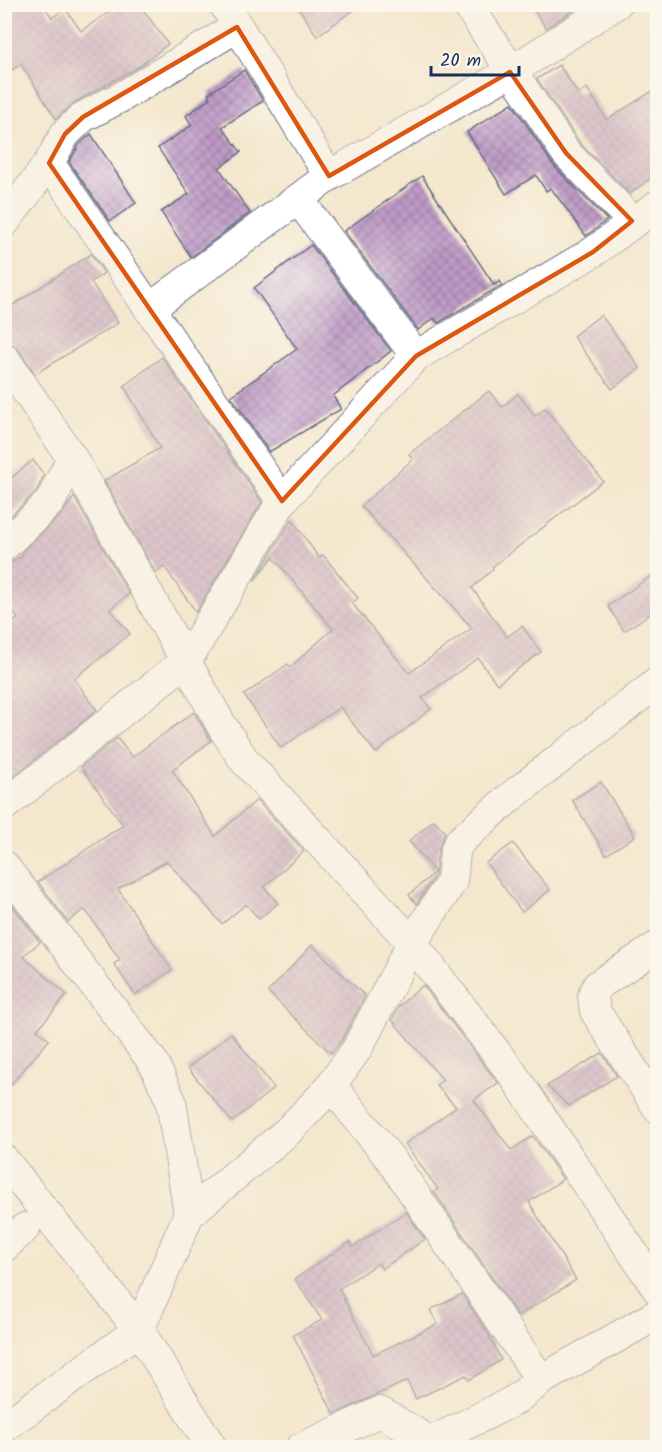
<svg xmlns="http://www.w3.org/2000/svg" width="662" height="1452" font-family="Kalam,sans-serif">
  <style>
    .building { fill: url(#building-cross-hatch) }
    .lines { fill: none; stroke-linecap: round; stroke-linejoin: round }
    .minor-casing { stroke: #676f85; stroke-width: 32 }
    .minor { stroke: #fff; stroke-width: 30 }
    .marked { fill: none; stroke: #de5710; stroke-width: 4.5; stroke-linejoin: round }
  </style>
  <defs>
    <pattern id="building-cross-hatch" width="8" height="8" patternUnits="userSpaceOnUse" patternTransform="scale(1.5)"><rect width="8" height="8" fill="#bf9bc7"/><path d="M0 0l8 8M0 8l8-8" fill="none" stroke="#9a7fa5"/></pattern>
  </defs>
  <rect width="100%" height="100%" fill="#fbf7ec"/>
  <filter id="ink" filterUnits="userSpaceOnUse"><feTurbulence type="fractalNoise" baseFrequency=".0167" numOctaves="2"/><feDisplacementMap in="SourceGraphic" scale="12" xChannelSelector="R" yChannelSelector="G"/><feConvolveMatrix kernelMatrix="1 2 1 2 8 2 1 2 1" color-interpolation-filters="sRGB"/></filter>
  <filter id="wash" filterUnits="userSpaceOnUse"><feTurbulence type="fractalNoise" baseFrequency=".008" numOctaves="4" result="noise"/><feDisplacementMap in="SourceGraphic" scale="24" xChannelSelector="R" yChannelSelector="G"/><feGaussianBlur stdDeviation="1.35" result="paint"/><feColorMatrix in="noise" values="0 0 0 0 0 0 0 0 0 0 0 0 0 0 0 0 0 1.4 0 .05"/><feComposite in="paint" operator="in"/></filter>
  <g filter="url(#wash)">
    <rect width="100%" height="100%" fill="#f4e7ce"/>
    <g id="blocks">
      <g class="building">
        <path d="M4,4H43L52,18L65,8L81,31L121,4H139L168,44L140,66L75,102L56,119L21,64L4,75Z"/>
        <path d="M296,4H362L317,36Z"/>
        <path d="M530,4H583L546,28Z"/>
        <path d="M559,65L578,94L587,88L607,120L657,88V173L630,194L579,142L537,79Z"/>
        <path d="M244,70L263,101L222,127L241,152L219,168L250,213L191,257L161,212L189,194L158,148L192,125L186,116L210,98L208,94Z"/>
        <path d="M512,103L553,165L607,220L586,236L551,188L546,191L536,175L506,194L467,132Z"/>
        <path d="M91,134L136,203L110,221L69,162L79,145Z"/>
        <path d="M422,176L494,285L500,281L502,285L438,323L434,318L418,330L344,231Z"/>
        <path d="M311,245L391,351L333,396L341,409L269,452L231,396L297,349L254,288Z"/>
        <path d="M91,254L104,273L91,282L118,323L35,374L18,348L4,341V311Z"/>
        <path d="M601,315L640,368L612,389L573,336Z"/>
        <path d="M162,357L262,502L196,612L164,566L156,573L104,481L160,448L124,386Z"/>
        <path d="M489,391L502,407L518,394L535,416L545,408L603,481L492,567L493,569L472,588L507,637L522,626L541,652L497,684L478,658L422,698L431,709L376,753L340,707L281,748L244,695L288,664L290,667L333,629L273,557L254,581L292,519L319,558L323,555L358,598L352,603L409,673L472,628L361,506L413,459L409,454Z"/>
        <path d="M33,460L44,475L36,492L4,522V484Z"/>
        <path d="M74,497L129,594L110,609L130,634L74,679L97,710L4,784V627L18,619L4,597V567L23,556L21,553L62,514Z"/>
        <path d="M657,572V609L624,631L608,606Z"/>
        <path d="M194,712L211,741L172,770L215,836L257,800L304,851L264,887L278,903L259,919L246,904L222,924L167,861L118,889L172,970L135,995L114,964L120,960L87,912L83,910L68,922L38,882L123,825L81,767L117,738L132,757Z"/>
        <path d="M601,782L635,836L606,855L572,800Z"/>
        <path d="M434,820L445,832L438,850L435,875L417,904L409,895L435,872L409,841Z"/>
        <path d="M513,843L550,890L522,912L486,863Z"/>
        <path d="M6,897L40,942L23,956L67,995L37,1030L49,1040L4,1093Z"/>
        <path d="M312,945L365,996L342,1040L331,1053L268,992Z"/>
        <path d="M423,985L498,1083L474,1100L511,1150L533,1136L563,1179L529,1202L576,1280L518,1316L434,1192L438,1189L405,1144L456,1107L436,1085L443,1080L392,1020L399,1006Z"/>
        <path d="M231,1033L274,1088L232,1122L188,1068Z"/>
        <path d="M602,1053L617,1076L569,1106L547,1086Z"/>
        <path d="M406,1212L425,1239L382,1269L378,1263L339,1289L373,1355L438,1324L430,1310L462,1294L488,1333L501,1360L469,1380L466,1375L416,1399L407,1381L334,1414L293,1335L322,1320L295,1279L350,1242L353,1247Z"/>
      </g>
    </g>
  </g>
  <g filter="url(#ink)">
    <use href="#blocks" fill-opacity="0" stroke="#676f85" stroke-width="1.5"/>
    <g class="lines">
      <g class="minor-casing">
        <g id="minor">
          <path d="M224,4L329,176"/>
          <path d="M467,4L566,153L632,221"/>
          <path d="M49,163L282,501"/>
          <path d="M299,200L416,356"/>
          <path d="M4,223L49,163L65,134L83,117L123,96L237,27"/>
          <path d="M149,309L329,176L510,72L616,4"/>
          <path d="M4,358L72,458L222,726L244,760L412,943L512,1073L658,1290"/>
          <path d="M4,546L50,502L72,458"/>
          <path d="M4,806L187,660L282,501L416,356L593,252L658,205"/>
          <path d="M4,866L153,1062L171,1101L189,1214"/>
          <path d="M658,946L598,985L593,995L595,1011L658,1108"/>
          <path d="M331,1085L392,1161L541,1380"/>
          <path d="M4,1160L139,1330L212,1448"/>
          <path d="M4,1247L25,1228"/>
          <path d="M4,1427L139,1330L189,1214L287,1132L327,1091L357,1049L412,943L452,881L455,852L459,842L508,799L658,682"/>
          <path d="M301,1448L380,1412L431,1442L515,1400L541,1380L658,1314"/>
        </g>
      </g>
      <use href="#minor" class="minor"/>
    </g>
  </g>
  <path d="M0 0H662V1452H0ZM237,27L329,176L510,72L566,153L632,221L593,252L416,356L282,501L49,163L65,134L83,117Z" fill="#f4e7ce" fill-opacity=".55" fill-rule="evenodd"/>
  <path class="marked" d="M237,27L329,176L510,72L566,153L632,221L593,252L416,356L282,501L49,163L65,134L83,117Z"/>
  <rect width="662" height="1452" fill="none" stroke="#fbf7ec" stroke-width="24"/>
  <path d="M431 66v9h88v-9" fill="none" stroke="#1b2f5e" stroke-width="3"/>
  <text x="440" y="66" font-size="18" fill="#1b2f5e" stroke="#fbf7ec" stroke-width="4.5" paint-order="stroke">20 m</text>
</svg>
